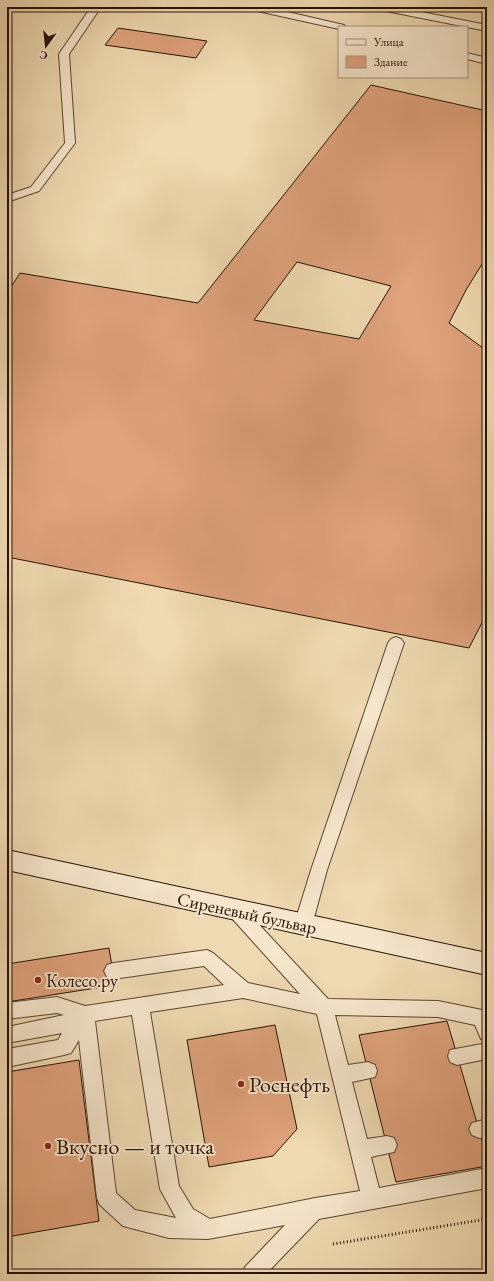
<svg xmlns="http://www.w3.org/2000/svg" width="494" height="1281" font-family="'EB Garamond',serif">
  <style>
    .building { fill: #dfa27b; stroke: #271207; fill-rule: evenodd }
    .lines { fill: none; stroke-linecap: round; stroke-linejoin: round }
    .lane-casing { stroke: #594431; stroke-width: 2 }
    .secondary-casing { stroke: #271207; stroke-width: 2 }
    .path { stroke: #271207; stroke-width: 3; stroke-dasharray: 1 2.5; stroke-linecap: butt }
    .lane { fill: #f5e6cc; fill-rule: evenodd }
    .secondary { fill: #f5e6cc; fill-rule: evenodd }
    .poi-dot { fill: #8f2418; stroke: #f5e6cc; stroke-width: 1.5 }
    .labels { text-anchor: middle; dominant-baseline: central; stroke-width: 4; stroke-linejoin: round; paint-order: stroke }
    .street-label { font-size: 18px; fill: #271207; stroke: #f5e6cc }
    .poi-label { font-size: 18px; fill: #271207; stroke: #f5e6cc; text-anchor: start }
    .near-poi-label { font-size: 22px; fill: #271207; stroke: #f5e6cc; text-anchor: start }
  </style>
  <rect width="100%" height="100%" fill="#efd9b0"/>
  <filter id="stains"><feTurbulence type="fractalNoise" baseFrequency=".005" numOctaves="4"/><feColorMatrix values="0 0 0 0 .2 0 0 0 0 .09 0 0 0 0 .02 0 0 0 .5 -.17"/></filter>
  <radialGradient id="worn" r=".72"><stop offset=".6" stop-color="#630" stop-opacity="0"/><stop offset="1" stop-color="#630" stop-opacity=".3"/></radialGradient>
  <g class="building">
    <path d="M118,28L207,41L196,58L105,45Z"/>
    <path d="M371,85L487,111V256L466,290L449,323L487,351V613L469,648L7,557V293L20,273L198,303ZM297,262L391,286L359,339L254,320Z"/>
    <path d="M109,948L115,985L7,1002V964Z"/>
    <path d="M447,1021L487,1157V1166L396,1182L359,1035Z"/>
    <path d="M275,1025L297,1129L273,1156L209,1167L187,1040Z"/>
    <path d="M79,1060L99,1221L7,1237V1072Z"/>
  </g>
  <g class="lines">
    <g class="lane-casing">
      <g id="lane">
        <path d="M91,7H101L69,54L75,143L39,191L7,202V195L31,187L65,143L59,54Z"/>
        <path d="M248,7H266L344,25L346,27H339V29L253,10Z"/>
        <path d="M376,7H396L487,25V31L381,10Z"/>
        <path d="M467,53L487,58V64L467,59Z"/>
        <path d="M396,637L401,639L404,643L327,870L312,925L309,930L303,933L297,930L294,925L311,870L388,643L391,639Z"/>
        <path d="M235,903L241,905L328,999L438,1001L487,1011V1041L481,1039L475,1025L438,1017L335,1015L348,1065L368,1062L375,1065L377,1071L375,1077L352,1082L367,1139L387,1136L394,1138L397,1145L394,1152L371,1157L379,1188L487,1168V1188L319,1219L266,1274H242L245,1267L285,1225L208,1239L169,1238L123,1226L100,1205L97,1198L79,1040L71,1053L64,1055L7,1067V1049L58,1040L62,1033L7,1043V1027L64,1015L57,1013L7,1019V1003L57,997L85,1006L224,985L204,966L113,979L107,977L104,971L107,965L113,963L207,950L213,953L248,983L300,994L229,915L226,910L229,905ZM243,998L317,1014L360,1191L315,1198L210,1219L193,1209L179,1186L150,1012ZM132,1015L160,1189L176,1218L135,1210L116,1193L95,1021Z"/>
        <path d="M487,1043V1059L457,1065L450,1062L448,1056L450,1050Z"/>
        <path d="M487,1119V1137L479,1138L472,1135L469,1129L472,1123Z"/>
      </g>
    </g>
    <g class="secondary-casing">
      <path id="secondary" d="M7,850L487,953V975L7,870Z"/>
    </g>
    <path class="path" d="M333,1244L487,1219"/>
    <use href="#lane" class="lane"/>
    <use href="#secondary" class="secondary"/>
  </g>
  <g class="poi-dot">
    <circle cx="38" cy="980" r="4"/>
    <circle cx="241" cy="1084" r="4"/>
    <circle cx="48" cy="1146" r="4"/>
  </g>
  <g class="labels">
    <g class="street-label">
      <text transform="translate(247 913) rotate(12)">Сиреневый бульвар</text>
    </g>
    <g class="poi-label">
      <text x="46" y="980">Колесо.ру</text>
    </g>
    <g class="near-poi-label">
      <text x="249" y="1084">Роснефть</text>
      <text x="56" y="1146">Вкусно — и точка</text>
    </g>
  </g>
  <rect width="494" height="1281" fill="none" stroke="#efd9b0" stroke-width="24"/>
  <rect x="8" y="8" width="478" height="1265" fill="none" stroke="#271207" stroke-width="2"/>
  <rect x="12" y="12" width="470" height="1257" fill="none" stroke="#271207"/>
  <rect x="338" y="26" width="130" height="52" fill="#f5e6cc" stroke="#a3917d"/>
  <rect x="346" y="39" width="20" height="6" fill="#f5e6cc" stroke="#a3917d"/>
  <text x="374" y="46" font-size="12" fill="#271207">Улица</text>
  <rect x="346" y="56" width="20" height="12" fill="#dfa27b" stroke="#a3917d"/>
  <text x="374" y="66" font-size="12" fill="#271207">Здание</text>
  <g transform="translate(46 46) rotate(195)" stroke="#f5e6cc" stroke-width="3" paint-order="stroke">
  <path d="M0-3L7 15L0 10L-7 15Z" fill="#271207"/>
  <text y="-6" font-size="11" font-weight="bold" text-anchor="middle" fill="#271207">С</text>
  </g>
  <rect width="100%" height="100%" filter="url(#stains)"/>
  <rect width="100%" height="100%" fill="url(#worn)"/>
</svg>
